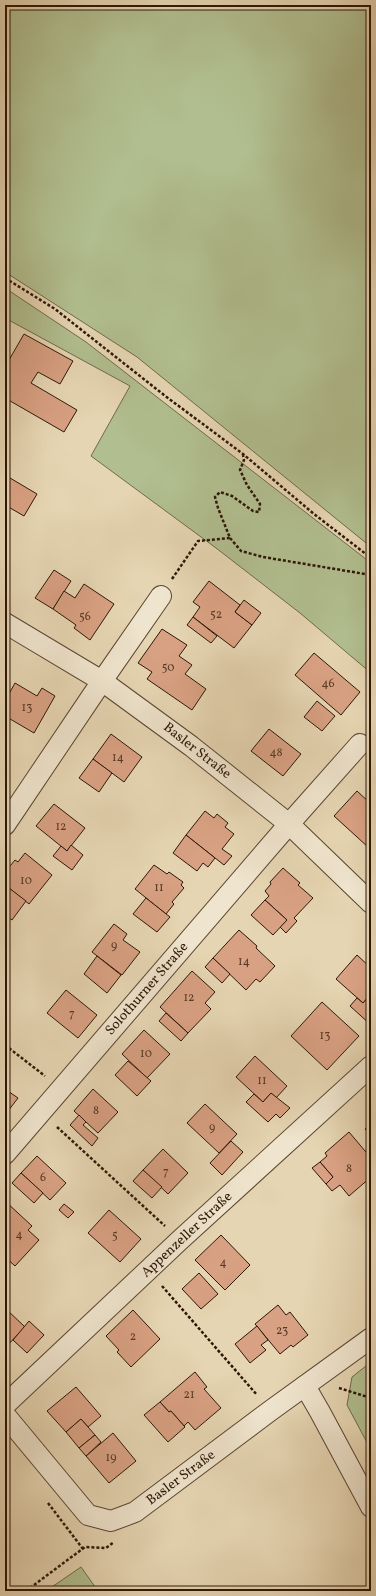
<svg xmlns="http://www.w3.org/2000/svg" width="376" height="1596" font-family="Vollkorn,serif">
  <style>
    .green { fill: #b1be8f; stroke: #6e6a4b }
    .building { fill: #d9a183; stroke: #2c1707 }
    .lines { fill: none; stroke-linecap: round; stroke-linejoin: round }
    .minor-casing { stroke: #5a4632; stroke-width: 22 }
    .path { stroke: #2c1707; stroke-width: 2.5; stroke-dasharray: 3 2; stroke-linecap: butt }
    .minor { stroke: #efe4cd; stroke-width: 20 }
    .labels { text-anchor: middle; dominant-baseline: central; stroke-width: 3.5; stroke-linejoin: round; paint-order: stroke }
    .number-label { font-size: 12px; fill: #573a26 }
    .street-label { font-size: 14px; fill: #2c1707; stroke: #efe4cd }
  </style>
  <rect width="100%" height="100%" fill="#e6d5b2"/>
  <filter id="stains"><feTurbulence type="fractalNoise" baseFrequency=".005" numOctaves="4"/><feColorMatrix values="0 0 0 0 .2 0 0 0 0 .09 0 0 0 0 .02 0 0 0 .5 -.17"/></filter>
  <radialGradient id="worn" r=".72"><stop offset=".6" stop-color="#630" stop-opacity="0"/><stop offset="1" stop-color="#630" stop-opacity=".3"/></radialGradient>
  <g class="green">
    <path d="M5,5H371V547L137,357L5,272Z"/>
    <path d="M5,288L86,342L371,563V673L300,613L216,548L91,456L130,386L5,318Z"/>
    <path d="M371,1362V1450L347,1405L352,1377Z"/>
    <path d="M81,1567L98,1591H46Z"/>
  </g>
  <g class="building">
    <path d="M24,334L73,361L60,384L38,372L31,383L77,410L64,432L5,398V367Z"/>
    <path d="M5,475L37,494L24,516L5,505Z"/>
    <path d="M54,570L71,581L53,609L35,598Z"/>
    <path d="M209,581L240,605L235,612L252,625L234,648L193,617L200,607L193,602Z"/>
    <path d="M84,584L114,604L90,640L74,628L76,625L53,609L64,591L75,598Z"/>
    <path d="M244,600L261,613L252,625L235,612Z"/>
    <path d="M193,617L217,636L211,643L187,625Z"/>
    <path d="M162,629L187,645L179,656L192,665L185,674L206,689L192,710L147,679L152,672L138,663Z"/>
    <path d="M314,653L360,692L341,715L295,675Z"/>
    <path d="M15,683L37,696L42,688L55,696L34,733L5,716V701Z"/>
    <path d="M317,701L335,716L322,731L304,717Z"/>
    <path d="M269,729L301,754L283,776L251,751Z"/>
    <path d="M111,734L142,757L124,782L93,759Z"/>
    <path d="M93,759L112,773L99,792L79,778Z"/>
    <path d="M357,791L371,804V843L368,847L334,816Z"/>
    <path d="M54,804L85,828L67,851L36,826Z"/>
    <path d="M205,811L214,818L217,814L228,823L225,827L234,834L222,849L232,856L224,865L186,835Z"/>
    <path d="M186,835L215,858L208,867L203,863L197,871L173,853Z"/>
    <path d="M71,845L83,855L72,870L53,856L61,846L67,851Z"/>
    <path d="M25,853L52,875L29,904L5,885V878L8,874L5,872L15,860L18,862Z"/>
    <path d="M154,865L167,874L169,872L183,882L181,885L184,888L172,902L174,904L166,914L135,889Z"/>
    <path d="M283,868L300,883L298,885L313,898L294,918L297,921L286,933L280,927L287,920L265,900L269,896L265,891L271,884L270,882Z"/>
    <path d="M5,885L26,901L12,920L5,915Z"/>
    <path d="M146,898L170,917L157,932L133,914Z"/>
    <path d="M265,900L287,920L273,935L251,915Z"/>
    <path d="M114,924L127,934L123,940L140,952L122,975L92,952Z"/>
    <path d="M239,930L257,946L256,948L275,966L260,982L256,979L246,990L213,958Z"/>
    <path d="M5,941L10,945L5,952Z"/>
    <path d="M357,955L371,968V996L370,995L363,1003L336,979Z"/>
    <path d="M97,956L121,975L107,993L84,974Z"/>
    <path d="M213,958L230,974L222,983L205,967Z"/>
    <path d="M192,971L215,992L205,1003L211,1009L188,1033L160,1007Z"/>
    <path d="M66,990L97,1015L78,1038L47,1013Z"/>
    <path d="M370,995L371,996V1025L350,1006L357,998L363,1003Z"/>
    <path d="M322,1002L359,1036L327,1070L291,1036Z"/>
    <path d="M166,1013L188,1033L181,1041L159,1021Z"/>
    <path d="M144,1030L170,1054L147,1078L122,1054Z"/>
    <path d="M255,1056L287,1086L276,1098L271,1093L263,1102L236,1077Z"/>
    <path d="M128,1061L151,1081L137,1096L115,1075Z"/>
    <path d="M5,1089L18,1098L5,1115Z"/>
    <path d="M93,1089L118,1112L98,1133L74,1111Z"/>
    <path d="M271,1093L290,1108L280,1118L276,1114L268,1122L246,1102L254,1094L263,1102Z"/>
    <path d="M205,1104L237,1134L219,1153L187,1123Z"/>
    <path d="M79,1115L86,1122L83,1125L98,1138L92,1146L70,1125Z"/>
    <path d="M371,1124V1136L365,1129Z"/>
    <path d="M349,1132L371,1158V1177L349,1196L340,1185L332,1191L326,1184L333,1177L320,1162L327,1156L325,1153Z"/>
    <path d="M231,1141L243,1152L222,1175L210,1163Z"/>
    <path d="M163,1149L188,1173L168,1194L143,1170Z"/>
    <path d="M37,1156L66,1183L50,1200L21,1173Z"/>
    <path d="M320,1162L333,1177L326,1184L312,1168Z"/>
    <path d="M143,1170L162,1187L152,1198L133,1181Z"/>
    <path d="M21,1173L43,1193L34,1203L12,1183Z"/>
    <path d="M5,1201L32,1226L28,1230L39,1240L15,1266L5,1257Z"/>
    <path d="M64,1204L74,1212L68,1218L59,1210Z"/>
    <path d="M109,1210L141,1239L120,1262L88,1233Z"/>
    <path d="M221,1235L250,1265L225,1290L195,1260Z"/>
    <path d="M199,1273L218,1294L201,1309L182,1289Z"/>
    <path d="M278,1305L286,1315L290,1312L308,1335L293,1347L291,1345L280,1354L255,1324Z"/>
    <path d="M5,1308L25,1327L5,1348Z"/>
    <path d="M133,1310L160,1339L131,1367L117,1352L119,1350L106,1336Z"/>
    <path d="M29,1321L44,1335L27,1353L13,1340Z"/>
    <path d="M257,1326L268,1340L261,1345L266,1350L250,1363L235,1344Z"/>
    <path d="M195,1372L207,1387L204,1389L221,1408L195,1430L188,1422L184,1426L171,1411L169,1412L160,1402Z"/>
    <path d="M76,1387L101,1416L88,1427L81,1419L66,1432L47,1411Z"/>
    <path d="M160,1402L169,1412L171,1411L185,1427L168,1442L144,1415Z"/>
    <path d="M81,1419L95,1435L79,1448L66,1432Z"/>
    <path d="M113,1433L136,1461L109,1483L86,1456Z"/>
    <path d="M95,1435L101,1442L86,1456L79,1448Z"/>
  </g>
  <g class="lines">
    <g class="minor-casing">
      <g id="minor">
        <path d="M5,623L102,681L191,746L289,824L371,903"/>
        <path d="M5,825L102,681L161,596"/>
        <path d="M5,1154L289,824L360,744"/>
        <path d="M305,1386L320,1412L371,1507"/>
        <path d="M5,1405L180,1240L371,1066"/>
        <path d="M5,1415L88,1515L111,1521L135,1512L270,1411L371,1338"/>
      </g>
    </g>
    <g class="path">
      <path d="M5,278L55,309L164,395L243,454L314,514L371,558"/>
      <path d="M230,538L241,551L263,557L371,575"/>
      <path d="M172,579L198,541L230,538L218,508L215,497L220,492L232,496L253,511L259,512L260,504L247,485L240,470L244,460L243,455"/>
      <path d="M5,1045L45,1076"/>
      <path d="M57,1127L165,1226"/>
      <path d="M162,1286L257,1395"/>
      <path d="M339,1388L371,1398"/>
      <path d="M48,1503L83,1549"/>
      <path d="M26,1591L85,1547L106,1548L114,1542"/>
    </g>
    <use href="#minor" class="minor"/>
  </g>
  <g class="labels">
    <g class="number-label">
      <text x="216" y="615">52</text>
      <text x="85" y="617">56</text>
      <text x="168" y="668">50</text>
      <text x="328" y="684">46</text>
      <text x="27" y="708">13</text>
      <text x="276" y="753">48</text>
      <text x="118" y="758">14</text>
      <text x="61" y="827">12</text>
      <text x="26" y="881">10</text>
      <text x="159" y="888">11</text>
      <text x="114" y="946">9</text>
      <text x="244" y="962">14</text>
      <text x="189" y="998">12</text>
      <text x="72" y="1014">7</text>
      <text x="325" y="1036">13</text>
      <text x="146" y="1054">10</text>
      <text x="262" y="1081">11</text>
      <text x="96" y="1111">8</text>
      <text x="212" y="1128">9</text>
      <text x="349" y="1169">8</text>
      <text x="166" y="1172">7</text>
      <text x="43" y="1178">6</text>
      <text x="19" y="1235">4</text>
      <text x="115" y="1236">5</text>
      <text x="223" y="1263">4</text>
      <text x="282" y="1331">23</text>
      <text x="133" y="1337">2</text>
      <text x="189" y="1395">21</text>
      <text x="111" y="1458">19</text>
    </g>
    <g class="street-label">
      <text transform="translate(197 751) rotate(38)">Basler Straße</text>
      <text transform="translate(147 989) rotate(-49)">Solothurner Straße</text>
      <text transform="translate(187 1235) rotate(-43)">Appenzeller Straße</text>
      <text transform="translate(181 1478) rotate(-37)">Basler Straße</text>
    </g>
  </g>
  <rect width="376" height="1596" fill="none" stroke="#e6d5b2" stroke-width="20"/>
  <rect x="6" y="6" width="364" height="1584" fill="none" stroke="#2c1707" stroke-width="2"/>
  <rect x="10" y="10" width="356" height="1576" fill="none" stroke="#2c1707"/>
  <rect width="100%" height="100%" filter="url(#stains)"/>
  <rect width="100%" height="100%" fill="url(#worn)"/>
</svg>
